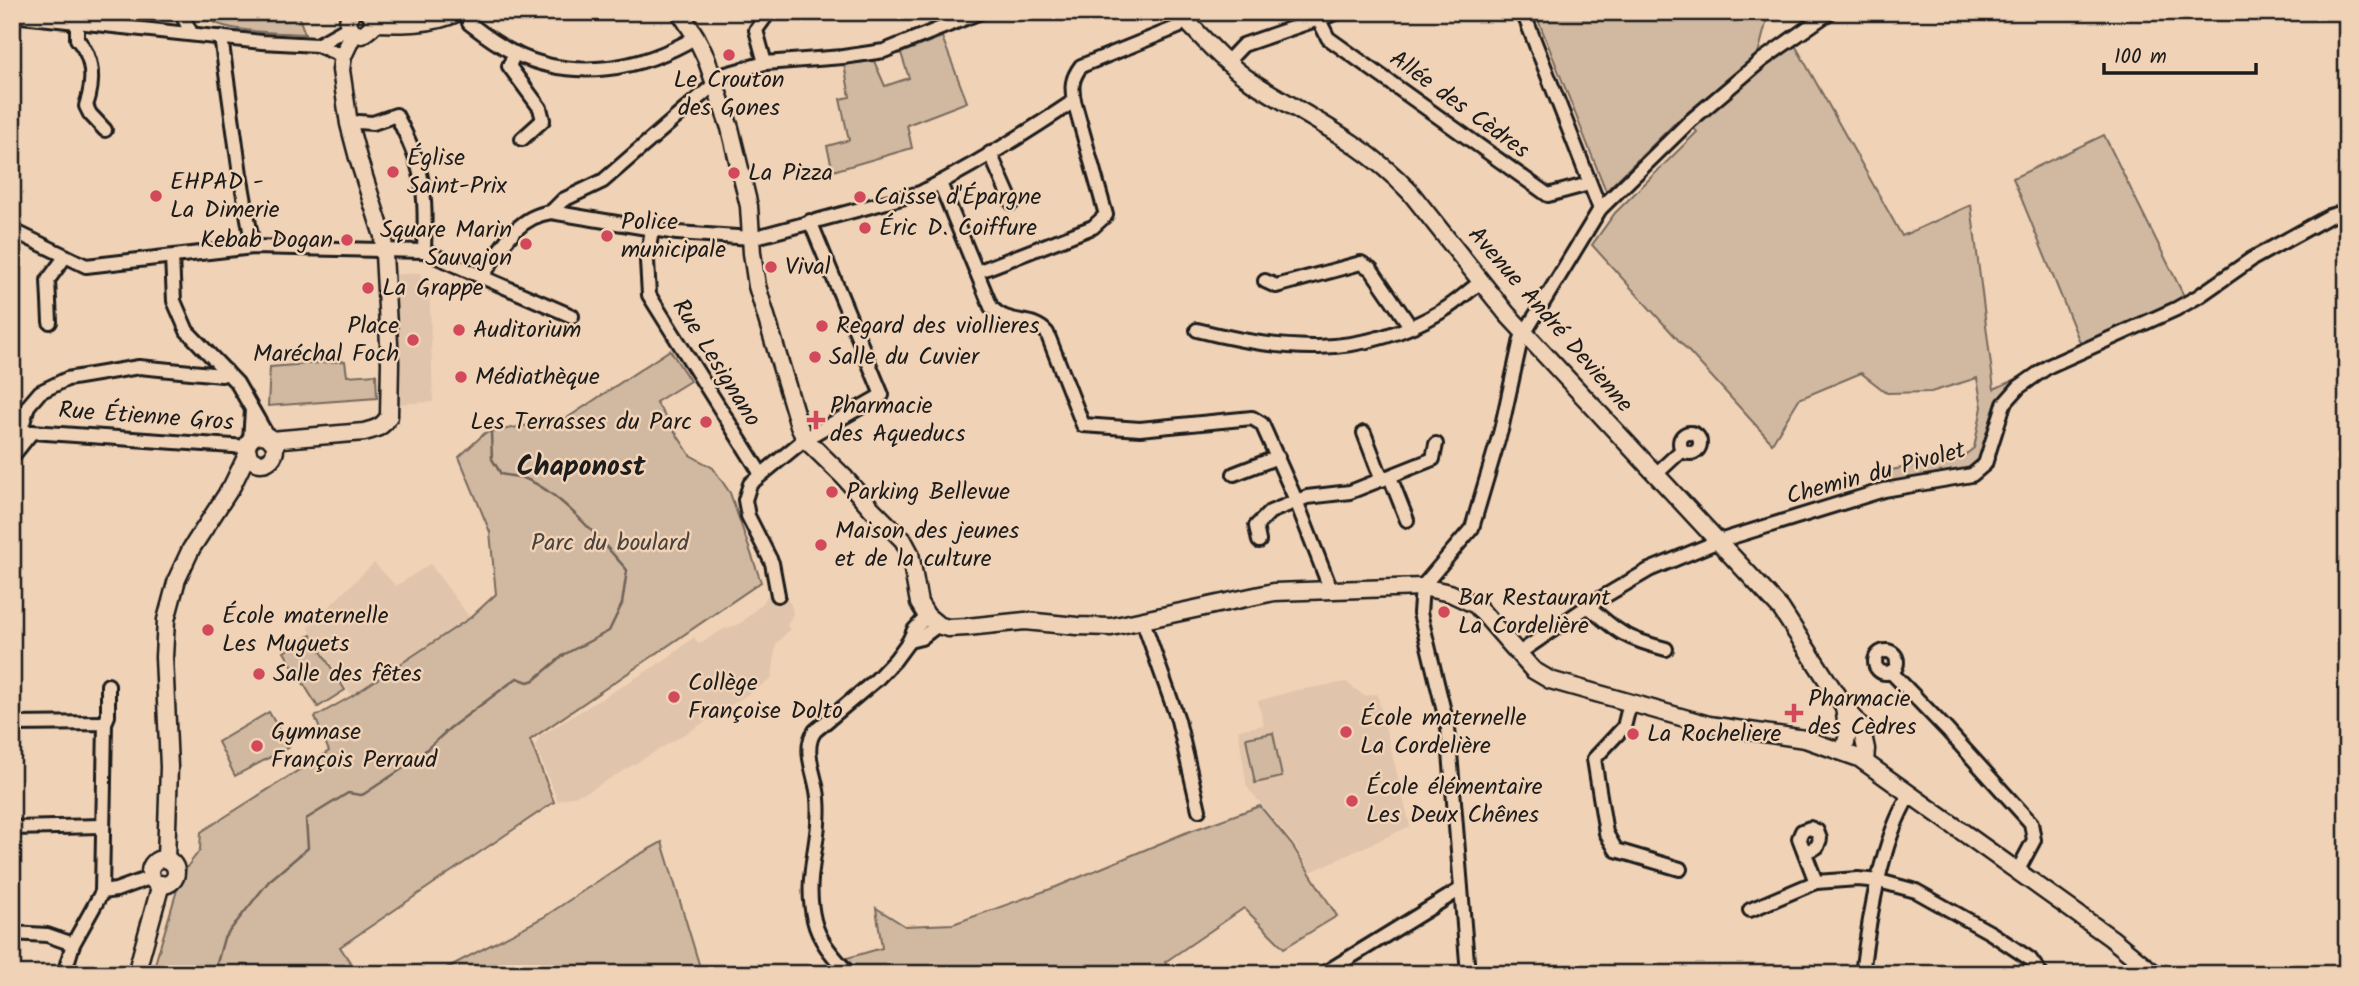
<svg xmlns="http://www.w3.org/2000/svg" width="2359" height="986" font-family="Kalam,sans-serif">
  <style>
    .built { fill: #e0c4ab }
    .green { fill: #d1b8a0; stroke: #766a5e; stroke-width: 2 }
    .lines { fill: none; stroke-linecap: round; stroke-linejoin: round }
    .stream { stroke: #6f6359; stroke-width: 2.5 }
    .street-casing { stroke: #1c1c1c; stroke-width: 18 }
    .secondary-casing { stroke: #1c1c1c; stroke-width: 21 }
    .street { stroke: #f0d2b6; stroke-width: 12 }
    .secondary { stroke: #f0d2b6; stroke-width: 16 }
    .poi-dot { fill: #d1495b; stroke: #f0d2b6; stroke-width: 2.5 }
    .labels { text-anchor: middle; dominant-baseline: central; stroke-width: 5; stroke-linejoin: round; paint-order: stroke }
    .poi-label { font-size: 24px; fill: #1c1c1c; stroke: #f0d2b6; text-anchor: start }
    .street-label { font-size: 24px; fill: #1c1c1c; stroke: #f0d2b6 }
    .park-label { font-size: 24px; fill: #49433d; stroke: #f0d2b6 }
    .quarter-label { font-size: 28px; font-weight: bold; fill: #1c1c1c; stroke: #f0d2b6 }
  </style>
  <rect width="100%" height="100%" fill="#f0d2b6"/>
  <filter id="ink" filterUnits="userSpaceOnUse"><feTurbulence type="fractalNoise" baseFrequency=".0143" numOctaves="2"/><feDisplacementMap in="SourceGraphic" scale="14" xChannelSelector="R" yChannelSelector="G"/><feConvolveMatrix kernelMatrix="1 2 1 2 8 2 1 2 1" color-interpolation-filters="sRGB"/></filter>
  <g filter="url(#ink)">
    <g class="built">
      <path d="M420,273L421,278H429L433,402L396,404L390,275Z"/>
      <path d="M374,563L396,586L430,564L470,618L352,696L308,627Z"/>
      <path d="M769,593L784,595L791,605L793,613L787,626L790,629L776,644L772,678L715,716L589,791L558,801L535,746L540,736L657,665L659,662L660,664L667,659L694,637L699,644L726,628L728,629L742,622L763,603Z"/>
      <path d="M1346,682L1364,696L1377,694L1410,826L1311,872L1294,844L1247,787L1238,730L1264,725L1258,701L1293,691Z"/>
    </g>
    <g class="green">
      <path d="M197,12H297L305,34C274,32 220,34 197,12Z"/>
      <path d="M1535,12H1769L1758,54L1676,122L1606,191Z"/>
      <path d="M942,37L967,102L907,125L912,148L833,171L827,146L849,140L840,99L850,97L844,64L874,61L885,86L909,78L901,53Z"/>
      <path d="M1795,45L1902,236L1971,205L1994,389L2038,369L2004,404L1985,464L1972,475L1884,490L1891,470L1961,458L1974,448L1982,407L1977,378L1931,392L1887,393L1861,373L1799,399L1772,443L1592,245L1615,213L1697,132L1689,122Z"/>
      <path d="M2104,135L2184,296L2174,306L2081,345L2013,178Z"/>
      <path d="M670,350L690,381L656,402L690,455L713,468L730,493L761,582L530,740L554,802L340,947L358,974H152L177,890L187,867L200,850L201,832L329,751L315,717L352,696L470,618L496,594L490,532L459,457L485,433L567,418Z"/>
      <path d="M345,361L347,376L376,374L377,398L268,406L270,367Z"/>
      <path d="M311,635L345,690L318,707L284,652Z"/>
      <path d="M269,712L289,747L235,776L218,742Z"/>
      <path d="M1273,733L1282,777L1255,783L1246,738Z"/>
      <path d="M1260,806L1292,845L1337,916L1284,948L1244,908L1165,962L1171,974H859L847,958L882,948L876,908L905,926L953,924L1056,887L1185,833Z"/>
      <path d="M662,842L702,974H435L544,917L631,859Z"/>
    </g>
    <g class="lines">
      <path class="stream" d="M214,974L224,938L269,881L308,848L306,819L348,793L361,795L364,794L414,761L450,728L517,678L528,682L534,680L565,654L609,631L622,604L627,570C602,542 559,490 523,478C516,476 508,476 501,474L492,459L491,433"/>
      <g class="street-casing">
        <g id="street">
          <path d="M181,12L191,33"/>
          <path d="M1315,12L1328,38L1548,195L1589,184"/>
          <path d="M1523,12L1600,209"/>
          <path d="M12,15L262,42L317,45L343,56"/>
          <path d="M77,22V39C94,58 94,83 86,106L90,114L105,130"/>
          <path d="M469,23C483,34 498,45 514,53C574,82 641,70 696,37"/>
          <path d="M221,37L240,174L253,247"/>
          <path d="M317,45L349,27"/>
          <path d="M515,53L509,66L540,108L543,120L522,139"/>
          <path d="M1227,62L1243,45L1339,12"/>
          <path d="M765,63L756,30L769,12"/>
          <path d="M349,124L358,122L373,123L396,115C425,169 426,191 424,251"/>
          <path d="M990,153L1012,203"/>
          <path d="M12,165V179"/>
          <path d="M940,183L991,307C1009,327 1032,315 1047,333L1083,425L1140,429L1252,418L1262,424L1295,498L1330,588"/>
          <path d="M551,212L563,200L603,181L726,74L765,63L843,57L884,51L981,12"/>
          <path d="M652,229L647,261L649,295L761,474"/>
          <path d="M12,230L86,266L253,247L424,251L482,277C501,249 515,217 551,212L677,233L752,238L920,193C973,166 1025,134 1074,101C1071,86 1072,78 1081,66L1178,27L1184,19"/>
          <path d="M172,257L174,301L187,331L237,383L268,437"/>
          <path d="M977,272L1093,227L1106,215L1074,101"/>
          <path d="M482,277L572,316"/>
          <path d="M1265,281L1276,286L1361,263L1371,269L1410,326"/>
          <path d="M50,322L48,280L65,257"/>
          <path d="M1197,330C1283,352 1362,359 1442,311C1456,303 1468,291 1481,282"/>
          <path d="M13,433L32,432L247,447"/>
          <path d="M20,433L28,406L40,392L67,379L139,367L222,375L226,371"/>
          <path d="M1364,433L1382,480"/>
          <circle cx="1690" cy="443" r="10"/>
          <path d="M250,441L252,410"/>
          <path d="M12,457L32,432"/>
          <path d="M1234,474L1278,457"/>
          <path d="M1656,474L1682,450"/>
          <path d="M1390,477L1407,520"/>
          <path d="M1259,541L1256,526L1270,512L1307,497L1350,492L1433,459L1436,444"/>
          <path d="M778,595L772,563L748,516L745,500L750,484L805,439L882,395L810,221"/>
          <path d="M1588,606C1618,633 1627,639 1666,649"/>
          <path d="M1143,621L1178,720L1199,810"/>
          <path d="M909,641L921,638L938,625"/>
          <circle cx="1886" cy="662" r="11"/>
          <path d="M1519,653L1588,606L1649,570L1719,541L1884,490L1972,475L1985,464L2004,404L2019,387L2049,366L2176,309L2199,296L2252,259L2330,216L2347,211"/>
          <path d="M1891,672L1947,730L2031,823L2034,840L2017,872"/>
          <path d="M1630,703L1624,727L1594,759L1606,833L1616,850L1680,869"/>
          <path d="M105,723L108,716V685"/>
          <path d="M12,724L105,723L102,892"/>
          <path d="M12,828L102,826"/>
          <path d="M1805,852L1817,847L1820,839L1817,831L1810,828L1802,831L1799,838L1816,882"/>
          <path d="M1750,910L1816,882L1858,879L1879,881L1916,891L1991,933L2030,959L2041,974"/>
          <path d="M12,933L47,935L73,944"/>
          <path d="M64,974L73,944L102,892L116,890L152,877"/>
          <path d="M849,974C835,958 819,942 814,920C803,875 822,842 818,798C817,778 801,749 815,731L877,679L895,660L909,641L914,630L927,616"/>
          <path d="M1323,974L1461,889"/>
          <path d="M1468,974L1448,728L1420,613L1422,587L1472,528L1501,430L1521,339L1600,209L1689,122L1762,60L1830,12"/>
          <path d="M1862,974C1869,919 1881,841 1910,794"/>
        </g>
      </g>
      <g class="secondary-casing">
        <g id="secondary">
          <path d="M352,12C344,23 350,33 362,35L372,27L373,19L369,12"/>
          <path d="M680,12L696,37L706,58L730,128L749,206L752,253L757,286L799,426L805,439L844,477L871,508L903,540L910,553L919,603L927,616L938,625L948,628L967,627L1025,621L1077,626L1111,627L1274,592L1422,587L1450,593L1476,605L1533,670L1550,680L1709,725L1805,739L1859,758L2111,938L2155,974"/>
          <path d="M1178,12C1201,36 1224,63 1252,82C1309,118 1362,141 1410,192L1507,314L1781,609L1843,705L1861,726L1866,749L1865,762"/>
          <path d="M373,23C402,24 432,25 459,12"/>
          <circle cx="261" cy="449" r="14"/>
          <path d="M271,440L364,432C376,429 383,427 389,416L390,362L383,236L358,158L349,124L341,70L343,56L354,33"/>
          <path d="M1844,751L1848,734L1844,707"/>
          <path d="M166,859L169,767L164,657L166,620L177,579L191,549L232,486L248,453"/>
          <circle cx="163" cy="872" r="13"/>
          <path d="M136,974L161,884"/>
        </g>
      </g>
      <use href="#street" class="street"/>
      <use href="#secondary" class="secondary"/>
    </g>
  </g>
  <g class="poi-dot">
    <circle cx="729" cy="55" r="7"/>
    <circle cx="393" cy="172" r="7"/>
    <circle cx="734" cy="173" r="7"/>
    <circle cx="156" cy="196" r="7"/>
    <circle cx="860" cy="197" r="7"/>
    <circle cx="865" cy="228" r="7"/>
    <circle cx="607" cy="236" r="7"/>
    <circle cx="347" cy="240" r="7"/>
    <circle cx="526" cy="244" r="7"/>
    <circle cx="771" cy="267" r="7"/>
    <circle cx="368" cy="288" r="7"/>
    <circle cx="822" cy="326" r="7"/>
    <circle cx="459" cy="330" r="7"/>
    <circle cx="413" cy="340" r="7"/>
    <circle cx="815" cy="357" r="7"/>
    <circle cx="461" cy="377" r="7"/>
    <path d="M812.5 409.5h7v7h7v7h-7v7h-7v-7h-7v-7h7z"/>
    <circle cx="706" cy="422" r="7"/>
    <circle cx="832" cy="492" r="7"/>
    <circle cx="821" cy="545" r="7"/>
    <circle cx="1444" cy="612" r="7"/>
    <circle cx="208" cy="630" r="7"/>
    <circle cx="259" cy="674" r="7"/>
    <circle cx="674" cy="697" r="7"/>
    <path d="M1790.5 702.5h7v7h7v7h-7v7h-7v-7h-7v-7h7z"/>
    <circle cx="1346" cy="732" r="7"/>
    <circle cx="1633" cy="734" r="7"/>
    <circle cx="257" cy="746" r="7"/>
    <circle cx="1352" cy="801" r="7"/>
  </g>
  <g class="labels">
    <g class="poi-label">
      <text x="729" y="80" text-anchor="middle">Le Crouton<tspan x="729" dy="28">des Gones</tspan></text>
      <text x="407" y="158">Église<tspan x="407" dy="28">Saint-Prix</tspan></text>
      <text x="748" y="173">La Pizza</text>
      <text x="170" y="182">EHPAD -<tspan x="170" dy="28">La Dimerie</tspan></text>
      <text x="874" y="197">Caisse d'Épargne</text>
      <text x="621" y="222">Police<tspan x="621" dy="28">municipale</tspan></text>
      <text x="879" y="228">Éric D. Coiffure</text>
      <text x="512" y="230" text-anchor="end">Square Marin<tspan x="512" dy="28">Sauvajon</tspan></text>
      <text x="333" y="240" text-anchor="end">Kebab Dogan</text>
      <text x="785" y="267">Vival</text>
      <text x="382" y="288">La Grappe</text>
      <text x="399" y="326" text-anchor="end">Place<tspan x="399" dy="28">Maréchal Foch</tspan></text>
      <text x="836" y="326">Regard des viollieres</text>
      <text x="473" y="330">Auditorium</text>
      <text x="829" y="357">Salle du Cuvier</text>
      <text x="475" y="377">Médiathèque</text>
      <text x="830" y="406">Pharmacie<tspan x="830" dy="28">des Aqueducs</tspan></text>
      <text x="692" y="422" text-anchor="end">Les Terrasses du Parc</text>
      <text x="846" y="492">Parking Bellevue</text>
      <text x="835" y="531">Maison des jeunes<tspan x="835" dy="28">et de la culture</tspan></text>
      <text x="1458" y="598">Bar Restaurant<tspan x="1458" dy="28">La Cordelière</tspan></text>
      <text x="222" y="616">École maternelle<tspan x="222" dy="28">Les Muguets</tspan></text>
      <text x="273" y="674">Salle des fêtes</text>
      <text x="688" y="683">Collège<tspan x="688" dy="28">Françoise Dolto</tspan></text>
      <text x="1808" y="699">Pharmacie<tspan x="1808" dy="28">des Cèdres</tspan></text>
      <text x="1360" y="718">École maternelle<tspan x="1360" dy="28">La Cordelière</tspan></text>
      <text x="271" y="732">Gymnase<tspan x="271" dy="28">François Perraud</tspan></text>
      <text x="1647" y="734">La Rocheliere</text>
      <text x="1366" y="787">École élémentaire<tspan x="1366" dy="28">Les Deux Chênes</tspan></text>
    </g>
    <g class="street-label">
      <text transform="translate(1459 105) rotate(36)">Allée des Cèdres</text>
      <text transform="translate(1550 320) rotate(49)">Avenue André Devienne</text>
      <text transform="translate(716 363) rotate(58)">Rue Lesignano</text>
      <text transform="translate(146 417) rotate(4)">Rue Étienne Gros</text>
      <text transform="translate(1876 474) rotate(-15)">Chemin du Pivolet</text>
    </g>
    <g class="park-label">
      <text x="610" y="543">Parc du boulard</text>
    </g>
    <g class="quarter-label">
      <text x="581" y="467">Chaponost</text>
    </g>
  </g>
  <rect width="2359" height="986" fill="none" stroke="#f0d2b6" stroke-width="42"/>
  <rect x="21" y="21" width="2317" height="944" fill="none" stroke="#1c1c1c" stroke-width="2.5" filter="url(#ink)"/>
  <path d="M2104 63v10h152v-10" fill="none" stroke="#1c1c1c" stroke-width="3.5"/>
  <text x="2114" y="63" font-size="21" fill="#1c1c1c" stroke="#f0d2b6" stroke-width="5" paint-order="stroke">100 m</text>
</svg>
